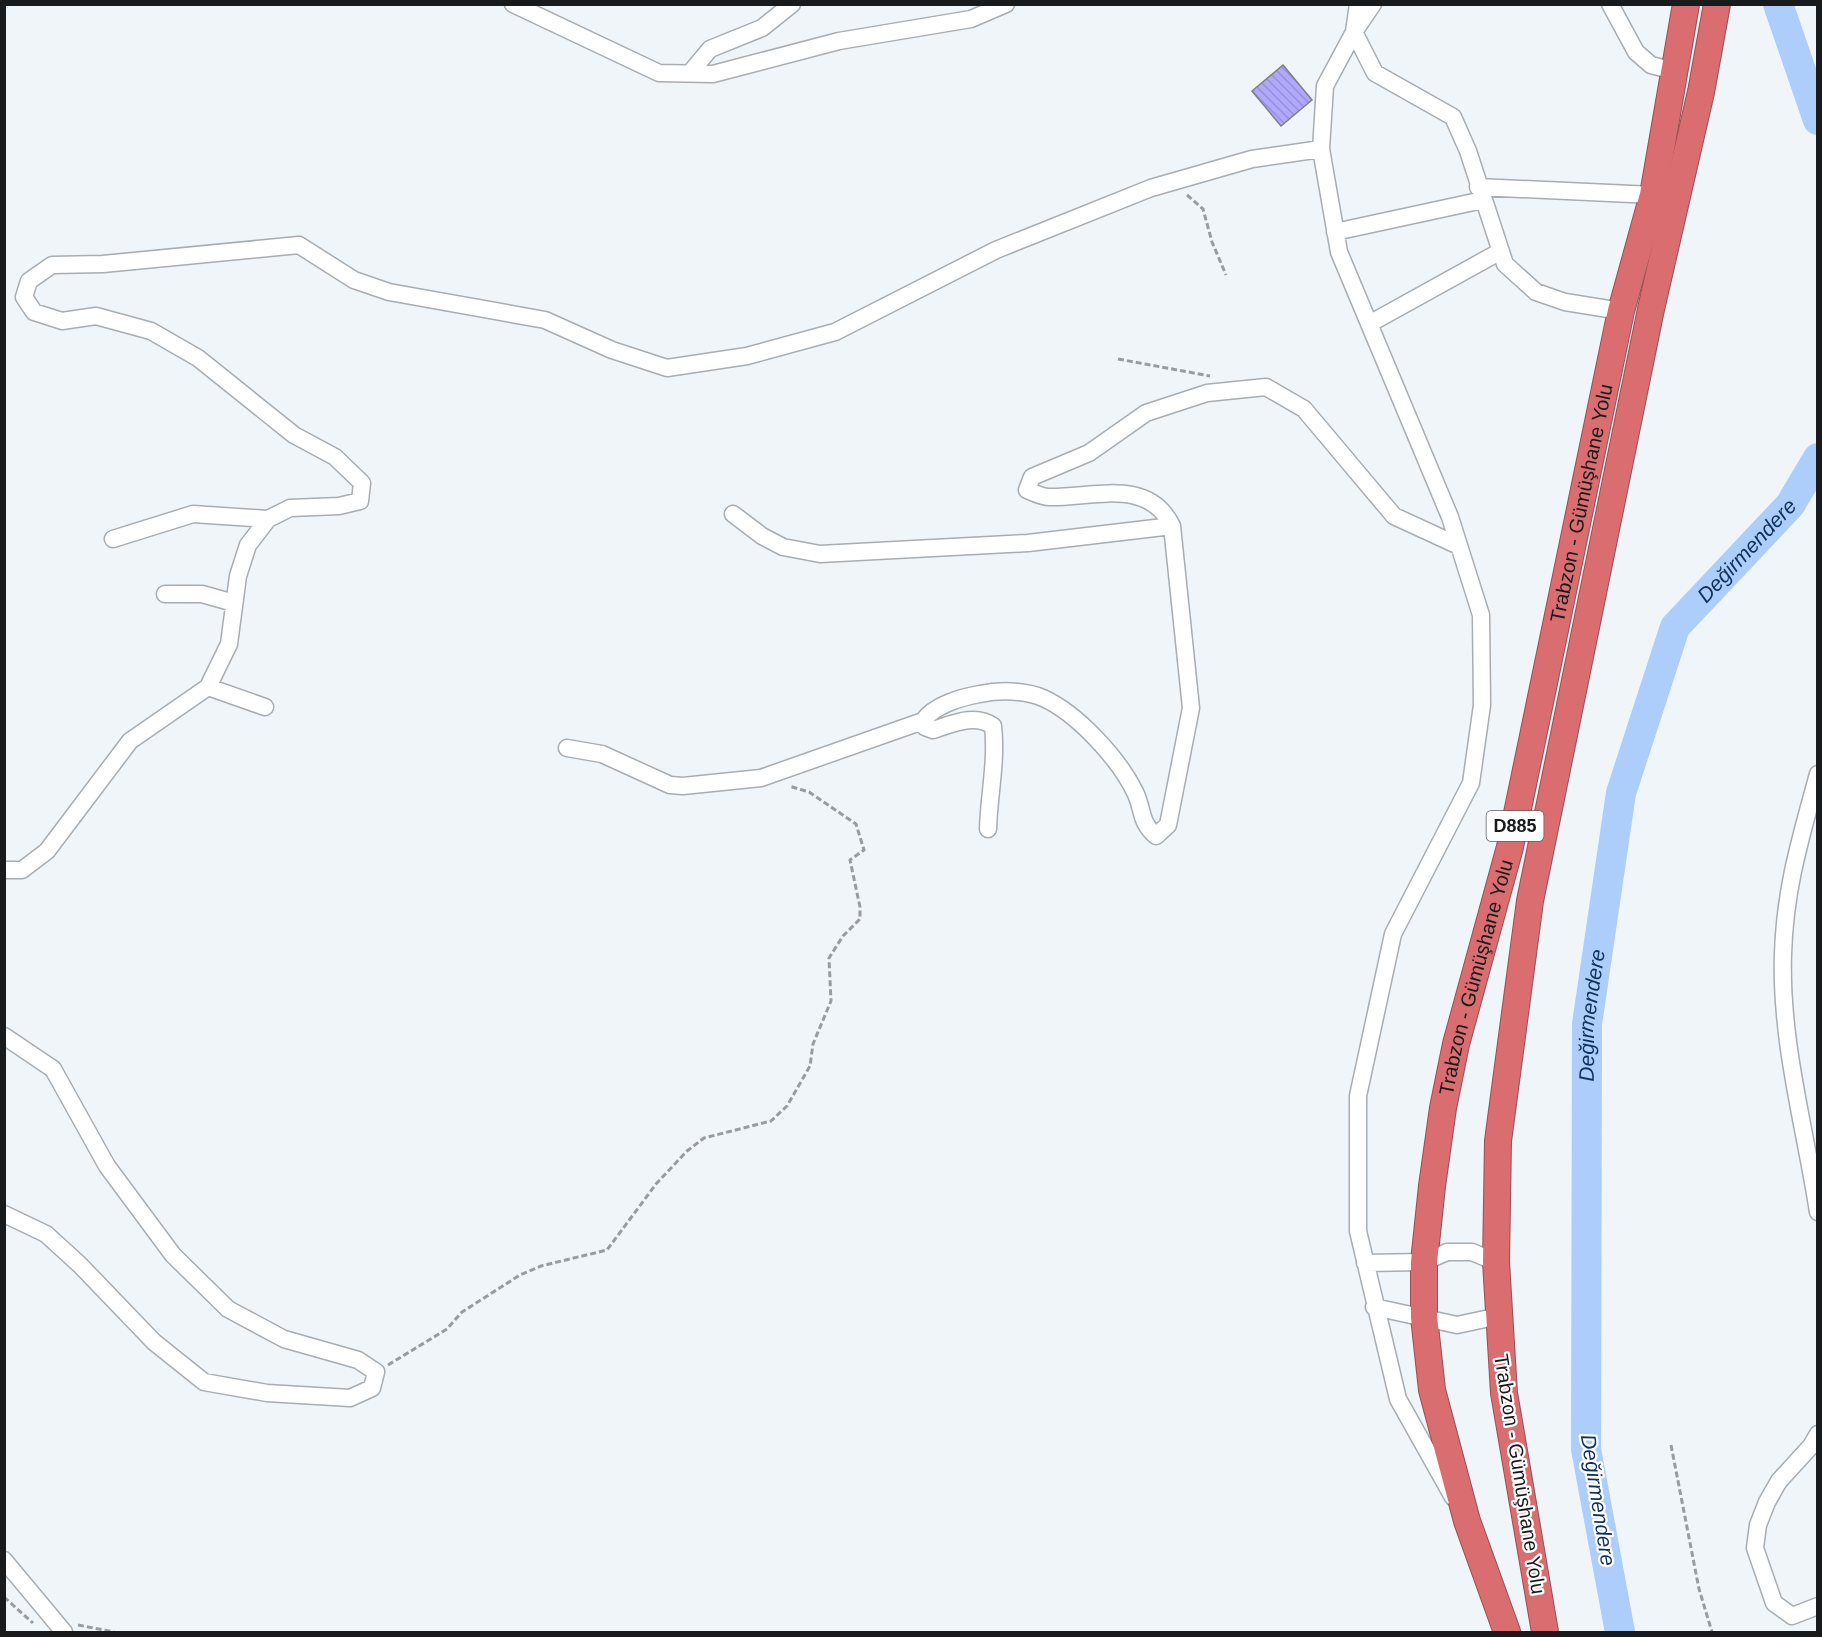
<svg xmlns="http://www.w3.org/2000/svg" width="1822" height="1637" font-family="Helvetica,sans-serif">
  <defs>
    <pattern id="building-back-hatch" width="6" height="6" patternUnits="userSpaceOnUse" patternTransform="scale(1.5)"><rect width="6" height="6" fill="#afa8fd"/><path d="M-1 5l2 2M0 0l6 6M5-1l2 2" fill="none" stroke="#9690d8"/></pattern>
  </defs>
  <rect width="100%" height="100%" fill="#f0f5fa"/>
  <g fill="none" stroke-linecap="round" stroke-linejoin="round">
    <!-- river -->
    <g stroke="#adcdfa" stroke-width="30">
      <path d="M1778 4 1818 120"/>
      <path id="s1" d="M1620 1632 1586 1449 1587 1024 1621 793 1675 627 1790 505 1818 458"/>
    </g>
  </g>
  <!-- building -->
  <path fill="url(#building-back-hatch)" stroke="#7f7f84" stroke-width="1.5" d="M1283 65 1312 100 1281 126 1252 91Z"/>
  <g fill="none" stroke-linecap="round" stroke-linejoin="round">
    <defs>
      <path id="minor" d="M513 4 659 73 713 74 839 41 971 19 1006 4
        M1358 4 1354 32 1375 73 1453 117 1468 151 1505 264 1536 292 1565 302 1621 311
        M1373 4 1354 32 1325 86 1321 149 1339 252 1450 517 1481 615 1482 705 1471 783 1393 934 1358 1096V1231L1398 1399 1453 1497
        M1610 4 1636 52 1651 65 1674 71
        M690 73 710 49 762 28 792 4
        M1478 187 1653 195
        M1335 232 1483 200
        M1369 324 1501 251
        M733 514 762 536 783 547 820 554 1028 543 1172 526
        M113 539 193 514 268 519
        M165 594H202L234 603
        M208 687 265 707
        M567 748 602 754 670 785 683 786 761 778 923 721
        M1818 774C1801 837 1785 887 1783 954 1780 1041 1805 1127 1818 1212
        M988 829C989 794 997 761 993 726 975 713 952 724 933 730L925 727 923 721C934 705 962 697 980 694 999 690 1024 690 1043 698 1077 713 1119 759 1135 792 1144 811 1139 821 1156 836L1168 825 1191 708 1172 526C1148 477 1093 498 1049 497 1042 497 1034 493 1027 490L1032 477 1089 453 1146 413 1207 393 1266 387 1304 409 1394 516 1459 546
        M4 870H22L47 851 130 741 208 687 229 644 238 576 248 545 268 519 290 508 339 506 360 501 362 483 335 457 294 435 198 358 151 331 96 316 62 321 34 312 24 297 29 281 52 265 103 264 299 245 354 280 389 292 545 320 612 350 667 368 747 356 835 332 996 250 1151 188 1252 159 1321 149
        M4 1036 53 1069 107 1166 173 1255 228 1309 284 1339 358 1360 376 1372 372 1388 350 1398 267 1393 204 1382 154 1342 80 1265 46 1234 4 1214
        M1365 1263 1424 1262 1447 1252H1472L1496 1262
        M1374 1307 1457 1325 1499 1316
        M1818 1434 1811 1446 1779 1481 1767 1502 1758 1525 1755 1548 1774 1603 1792 1616 1818 1606
        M4 1560 64 1632"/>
      <g id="highway">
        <path id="s2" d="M1507 1632 1467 1521 1432 1390 1424 1317V1262L1432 1186 1443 1108 1456 1044 1510 847 1621 311 1653 195 1686 4"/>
        <path d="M1545 1632 1504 1393 1496 1262 1498 1141 1530 901 1651 309 1701 92 1717 4"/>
      </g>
    </defs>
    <!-- minor casing -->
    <use href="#minor" stroke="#a8adb1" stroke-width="19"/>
    <!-- highway casing -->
    <use href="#highway" stroke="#965053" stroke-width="28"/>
    <!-- path -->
    <path stroke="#989ca0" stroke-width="3" stroke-dasharray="6 3" stroke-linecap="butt" d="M1187 195 1203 209 1212 242 1226 275
      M1118 359 1210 376
      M388 1365 447 1329 462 1312 520 1275 541 1266 607 1250 656 1184 687 1151 704 1138 771 1121 787 1106 810 1066 813 1044 831 1001 829 958 843 936 860 919V907L850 860 864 850 856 824 809 792 789 786
      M1671 1445 1699 1589 1712 1632
      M4 1597 33 1623
      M78 1625 114 1632"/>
    <!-- minor -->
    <use href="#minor" stroke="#fff" stroke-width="16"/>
    <!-- highway -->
    <use href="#highway" stroke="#da6d70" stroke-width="26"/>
  </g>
  <g text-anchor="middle" stroke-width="4.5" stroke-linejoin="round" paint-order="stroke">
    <!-- shield labels -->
    <rect fill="#fff" stroke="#5d5f60" stroke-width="1.5" x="1486.5" y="811" width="57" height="30" rx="4.5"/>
    <g font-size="18" font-weight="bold" fill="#181a1c">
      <text x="1515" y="832">D885</text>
    </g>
    <!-- street labels -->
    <g font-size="20" fill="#181a1c" stroke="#fff">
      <text dy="7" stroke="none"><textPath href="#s2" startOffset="1158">Trabzon - Gümüşhane Yolu</textPath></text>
      <text dy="7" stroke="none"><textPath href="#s2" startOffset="672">Trabzon - Gümüşhane Yolu</textPath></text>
      <text transform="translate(1520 1474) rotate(81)" y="7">Trabzon - Gümüşhane Yolu</text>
    </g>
    <!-- water labels -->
    <g font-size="21" font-style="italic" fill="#0e315e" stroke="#fff">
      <text dy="7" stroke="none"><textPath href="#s1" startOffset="1124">Değirmendere</textPath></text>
      <text dy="7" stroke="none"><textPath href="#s1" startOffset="620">Değirmendere</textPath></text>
      <text transform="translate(1598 1500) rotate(81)" y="7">Değirmendere</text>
    </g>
  </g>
  <!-- border -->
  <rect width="1822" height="1637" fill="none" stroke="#181a1c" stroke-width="12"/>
</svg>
